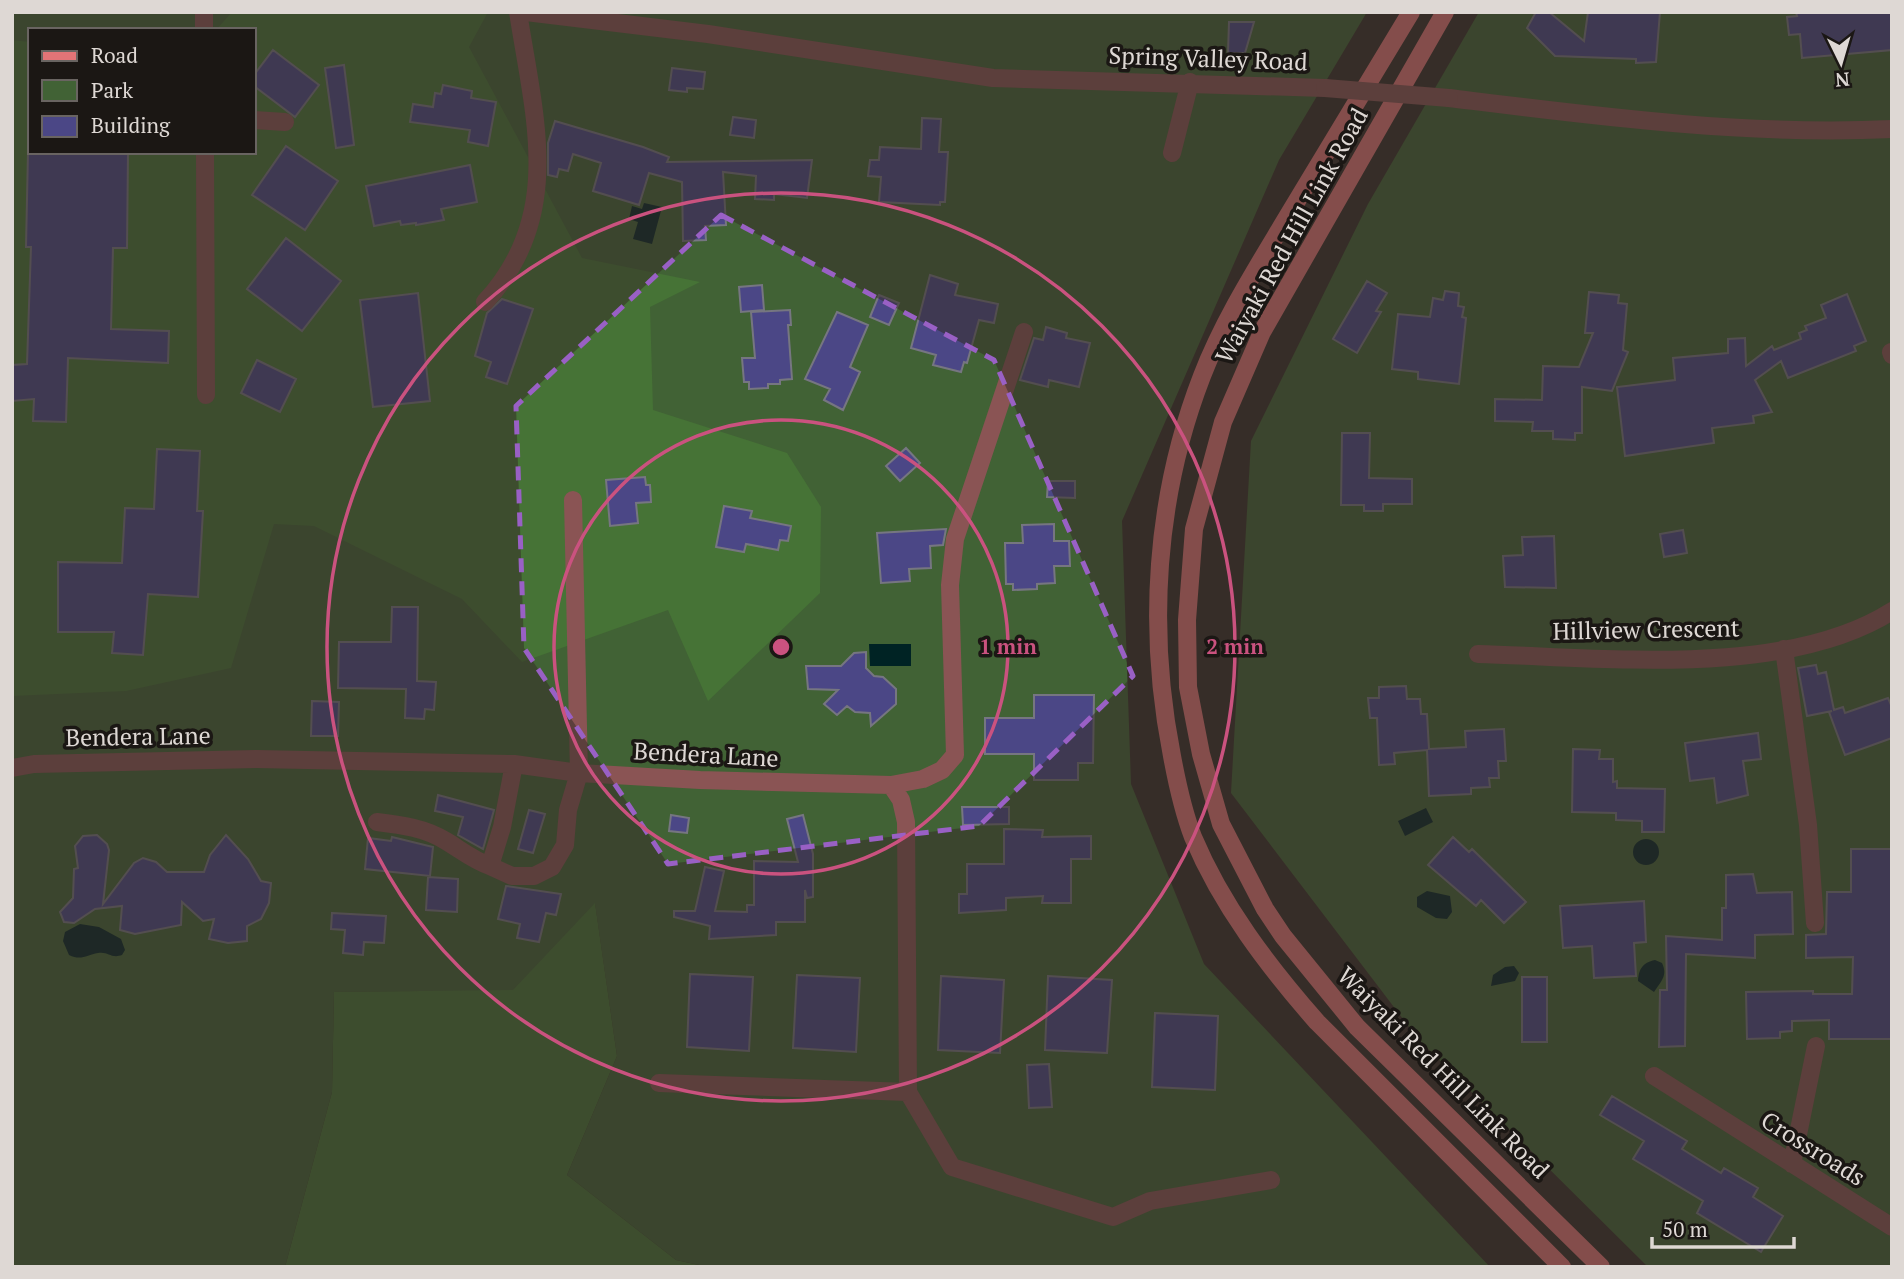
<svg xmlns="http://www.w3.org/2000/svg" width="1904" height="1279" font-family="'PT Serif',serif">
  <rect width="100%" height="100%" fill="#372e28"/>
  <!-- green -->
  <path fill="#416235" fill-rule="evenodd" d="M12 12H1367L1279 160 1122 521 1131 784 1204 964 1490 1267H708L676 1260 567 1175 617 1056 595 904 514 991 334 992 332 1092 285 1267H12ZM30 30H254V152H30Z
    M1479 12H1892V1267H1648L1419 1040 1231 793 1251 441 1368 204Z"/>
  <!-- forest -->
  <path fill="#467336" d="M232 12H488L469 47 582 258 700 282 650 307 653 410 787 453 821 507 820 593 708 701 668 610 522 662 462 599 314 526 274 524 231 668 126 691 12 696V40L30 42V152H254V30H216Z
    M595 903 617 1056 567 1175 676 1260 708 1267H285L332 1092 334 992 513 990Z"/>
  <!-- water -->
  <path fill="#002324" d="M644 203 662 207 652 244 633 239 638 222 629 219 632 206 642 209Z
    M869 644H911V666H870Z
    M1426 808 1433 822 1405 836 1398 821Z
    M1633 852a13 13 0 1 1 26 0a13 13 0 1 1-26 0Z
    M1427 891 1450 896 1452 912 1447 919 1436 918 1417 907V897Z
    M80 924 99 927 121 939 125 950 122 955C111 959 108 951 98 953 87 955 81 961 69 955L63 941 65 932Z
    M1655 960 1662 963C1668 976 1661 981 1654 992L1638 981C1639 969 1642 963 1655 960Z
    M1514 966 1519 973 1515 981 1491 986 1493 975 1505 967Z"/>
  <!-- building -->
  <path fill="#4b4786" stroke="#767681" stroke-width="2" d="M1536 12H1549L1584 41 1588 12H1660L1656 62 1636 63V59L1555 56 1527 28Z
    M1796 12H1892V50L1802 58 1800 34 1789 35 1787 17 1797 16Z
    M1229 22H1254L1245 53H1228Z
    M273 50 319 85 295 117 254 86V75Z
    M344 65 354 145 336 148 325 68Z
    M672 68 705 72 703 89 687 88V92L669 90Z
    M443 85 472 91 471 98 496 102 488 146 468 142 470 130 410 122 413 104 433 107 435 93 441 94Z
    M733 117 756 120 754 138 730 135Z
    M922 118 941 119 939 152H948L945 202H940V205L879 202 881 177 868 176 870 160H879L880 147 921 149Z
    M555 121 643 147 669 157 667 162 812 160 807 198 774 194V200L755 199 756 176 723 172 726 225 705 226 706 240 683 241 682 182 649 173 639 205 593 191 601 163 573 154 568 171 559 169 557 177 548 175V143Z
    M286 146 338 181 305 230 252 195Z
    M28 152H128L127 248H113L111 329 169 331 168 363 68 358 66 422 33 421 34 399 12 401V365L27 364 31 247H26Z
    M470 165 477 202 441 209 444 220 416 225V223L401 225 400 221 374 226 366 186Z
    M286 238 341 281 302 331 247 289Z
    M930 275 958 284 955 295 998 304 994 323 979 320 967 363 964 362 961 372 933 365 936 355 911 348Z
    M1367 281 1387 293 1376 311 1381 312 1357 353 1333 339Z
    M762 285 764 310 741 312 739 287Z
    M1445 291 1459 293 1458 306 1464 307 1462 317 1466 318 1459 384 1418 379V372L1392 369 1398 314 1430 317 1433 298 1443 300Z
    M1589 292 1619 295 1618 303 1627 304 1623 350 1628 352 1612 391 1582 387V433H1575V440L1553 439V431H1532L1533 422 1495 421V399L1542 400 1543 366 1579 367 1593 333H1585Z
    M418 293 430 401 373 407 360 300Z
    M1847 294 1866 341 1854 346 1856 351 1788 378 1781 361 1755 380 1772 412 1753 416 1754 423 1712 428 1714 443 1625 456 1617 387 1675 380 1673 358 1728 353V339L1745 338 1746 366 1772 346 1774 350 1801 339 1799 333 1807 330 1805 326 1826 318 1821 305Z
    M879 295 899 303 889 325 870 317Z
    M502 299 533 309 507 384 486 377 491 362 475 356 487 313Z
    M790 310 791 325H788L792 379 780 380V384H768V388L749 389V382H744L742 358H755L751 312Z
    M837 312 868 325 850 367 860 372 843 410 824 400 830 389 805 379Z
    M1046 327 1067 333 1066 338 1090 343 1079 387 1049 380 1048 387 1020 380 1034 338 1043 340Z
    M257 360 296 379 280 412 241 393Z
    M1342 433H1370L1369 478 1412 479V504H1383V511H1364V505H1341Z
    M906 448 920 463 900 481 886 466Z
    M157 449 200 451 197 511H203L198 597 148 594 143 655 112 653 114 632H58V562L122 563 125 508 154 509Z
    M645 477 646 485H650L651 502 636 503 638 523 610 526 606 480Z
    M1048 481H1075V498L1047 497Z
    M724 506 752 511 750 518 791 526 788 541 780 540 778 550 746 544 744 552 716 547Z
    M1054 524V541H1069L1070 566H1054L1055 583 1037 584V589L1013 590V584H1006L1005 543H1023L1022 525Z
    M946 529 943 545 930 546 931 568 909 569 910 581 881 583 877 533Z
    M1683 530 1687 553 1664 557 1660 534Z
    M1554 536 1556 588 1505 587 1503 556 1523 555 1522 537Z
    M392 607H418L417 681 436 682 434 710 425 709 424 719 405 718 406 689 338 688 339 642H391Z
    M866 652V668L874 676 883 677 896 689V704L871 726 870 713 855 712 847 706 837 715 824 704 838 690 808 689 806 666H841L854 653Z
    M1816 665 1818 674 1826 672 1834 710 1843 707 1845 713 1888 698 1892 707V738L1845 755 1829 712 1832 711 1807 716 1798 668Z
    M1406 686 1407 699H1420L1421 714H1427L1429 749 1466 747 1465 731 1504 729 1506 761H1498L1499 778H1489L1490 787 1471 788V794L1429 796 1427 750 1394 753 1395 764 1379 765 1377 718H1370L1368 698H1379V687Z
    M1034 695H1094L1093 763H1078V780H1034V754H985V718H1034Z
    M312 701 339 702 338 736H311Z
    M1758 733 1761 759 1743 761 1748 795 1717 803 1714 778 1690 781 1685 743Z
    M1573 749 1600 750 1599 759H1613V782L1617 781V788L1665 789 1664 832H1642V821L1616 820V813L1572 812Z
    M438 795 494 810 483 849 458 835 463 817 435 811Z
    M962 807H1009V824L963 825Z
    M529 810 545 814 533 853 518 849Z
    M671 815 689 818 687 833 669 831Z
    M803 815 813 854V897L807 898 805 890V922H776V935L709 939 710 926 674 917V911H695L705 867 724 871 715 911 747 912V905H754V861L798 862 787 819Z
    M1004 829 1043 830 1042 837 1091 836V859H1071V903H1042L1043 896 1006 898V910L959 913V894H967V864H1004Z
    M97 835 107 844 109 850 103 904 134 863 143 858 156 862 167 872H204L210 855 226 835 248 859 261 881 271 883 269 903 261 919 247 926V941L228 943 209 939 214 919 203 921 182 902 181 925 135 934 120 930 122 906 95 909 74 923 64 922 60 912 73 898 74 869 78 868 75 846 83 836Z
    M392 837 433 847 430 876 365 869 368 838 391 841Z
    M1453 837 1469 852 1472 849 1526 902 1504 923 1481 900 1476 906 1428 865Z
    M1851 849H1892V1039H1829V1020L1792 1021V1031L1780 1032V1038L1747 1039 1746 992 1813 991V994H1852L1853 957 1806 958V935L1826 934 1827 892H1851Z
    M1753 874 1757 893 1792 892 1793 934 1755 935V958L1686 954 1685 1046 1659 1047 1660 990H1667L1666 936 1722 940V908H1726V875Z
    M428 877 458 879 457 912 426 910Z
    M506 886 561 894 556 915 546 913 539 942 517 938 520 924 498 919Z
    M1644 901 1646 942 1634 943 1636 976 1594 978 1592 946 1563 948 1560 906Z
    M332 913 386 916 384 943 364 942 363 955 343 953 345 930 331 929Z
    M690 974 753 977 749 1051 687 1047Z
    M797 975 860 978 856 1052 793 1048Z
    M941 976 1004 980 1000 1053 938 1050Z
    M1048 976 1112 980 1107 1053 1045 1050Z
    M1522 977H1547V1042H1522Z
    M1155 1013 1218 1016 1215 1090 1152 1087Z
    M1049 1064 1052 1107 1029 1108 1027 1065Z
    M1612 1096 1687 1141 1682 1149 1721 1173 1724 1168 1758 1188 1753 1197 1783 1216 1761 1252 1697 1213 1703 1201 1633 1159 1644 1141 1600 1115Z"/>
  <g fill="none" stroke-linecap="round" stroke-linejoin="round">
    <!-- minor -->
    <path stroke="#8a5454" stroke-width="18" d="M204 12V30
      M526 12 708 34 993 78 1325 88
      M1449 98C1595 116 1745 136 1892 129
      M254 120 285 122
      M205 152 206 395
      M1172 153 1190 82
      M485 302C565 216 534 116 518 12
      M1891 352 1892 355
      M1784 649 1808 825 1815 923
      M1478 654C1601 657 1785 679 1892 611
      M12 768 34 764 256 759 514 764 579 773 700 780 891 785 923 779 942 770 955 755 950 585 955 539 1024 332
      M891 785 901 800 906 822 908 1092
      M377 822C402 825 425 828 446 841 461 850 473 860 490 866L502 827 514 764
      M490 866 512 876H534L552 867 565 845 568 810 579 773 573 500
      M1654 1076 1892 1227
      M659 1083 908 1092 952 1167 1113 1217 1150 1201 1271 1180
      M1792 1164 1816 1046"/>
    <!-- major -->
    <path stroke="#e27477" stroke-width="18" d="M1411 12C1370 79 1330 147 1289 214 1258 266 1224 319 1202 376 1155 497 1147 630 1172 756 1177 783 1183 811 1193 837 1222 906 1268 966 1317 1022L1562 1267
      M1445 12 1262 332 1223 422 1194 529 1187 620 1188 687 1201 754 1221 824 1265 909 1283 936 1357 1027 1601 1267"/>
    <!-- minor-bridge -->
    <path stroke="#8a5454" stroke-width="18" d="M1325 88 1449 98"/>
  </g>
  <!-- marked area -->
  <path d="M0 0H1904V1279H0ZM721 215 994 360 1133 676 979 826 668 864 524 648 516 406Z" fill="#372e28" fill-opacity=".55" fill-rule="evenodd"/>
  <path fill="none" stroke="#9960c5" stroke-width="5" stroke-dasharray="14 9" stroke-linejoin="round" d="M721 215 994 360 1133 676 979 826 668 864 524 648 516 406Z"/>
  <!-- distance rings -->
  <g fill="none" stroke="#ca527f" stroke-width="3.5">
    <circle cx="781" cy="647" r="227"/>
    <circle cx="781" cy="647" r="454"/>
  </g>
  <g text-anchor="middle" stroke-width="7" stroke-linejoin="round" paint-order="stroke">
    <!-- street labels -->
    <g font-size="24" fill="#ded8d4" stroke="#1b1714">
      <text transform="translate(1208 59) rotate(2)" y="8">Spring Valley Road</text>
      <text transform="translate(1292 236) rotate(-61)" y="8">Waiyaki Red Hill Link Road</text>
      <text transform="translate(1646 630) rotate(-1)" y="8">Hillview Crescent</text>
      <text transform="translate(138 737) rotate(-1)" y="8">Bendera Lane</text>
      <text transform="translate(706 755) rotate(3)" y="8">Bendera Lane</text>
      <text transform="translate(1443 1073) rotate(45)" y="8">Waiyaki Red Hill Link Road</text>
      <text transform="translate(1813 1149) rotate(32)" y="8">Crossroads</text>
    </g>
  </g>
  <circle cx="781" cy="647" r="10" fill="#ca527f" stroke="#1b1714" stroke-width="3.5"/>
  <g font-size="21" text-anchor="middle" font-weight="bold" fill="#ca527f" stroke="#1b1714" stroke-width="7" stroke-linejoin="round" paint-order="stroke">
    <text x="1008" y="654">1 min</text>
    <text x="1235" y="654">2 min</text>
  </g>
  <!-- border -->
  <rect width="1904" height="1279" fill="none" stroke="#ded8d4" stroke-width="28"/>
  <!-- legend -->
  <rect x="28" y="28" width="228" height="126" fill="#1b1714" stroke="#696461" stroke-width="2"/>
  <rect x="42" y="51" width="35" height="10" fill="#e27477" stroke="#696461" stroke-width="2"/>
  <text x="91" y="63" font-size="21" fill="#ded8d4">Road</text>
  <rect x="42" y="80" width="35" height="21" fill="#416235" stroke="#696461" stroke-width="2"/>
  <text x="91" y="98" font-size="21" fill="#ded8d4">Park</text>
  <rect x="42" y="116" width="35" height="21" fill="#4b4786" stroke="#696461" stroke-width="2"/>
  <text x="91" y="133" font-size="21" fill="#ded8d4">Building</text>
  <!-- north arrow -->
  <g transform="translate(1841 63) rotate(175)" stroke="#1b1714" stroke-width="5" paint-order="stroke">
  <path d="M0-5L12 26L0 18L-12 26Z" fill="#ded8d4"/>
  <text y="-10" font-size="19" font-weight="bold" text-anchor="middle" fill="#ded8d4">N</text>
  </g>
  <!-- scale -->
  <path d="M1652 1237v10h142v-10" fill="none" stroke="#ded8d4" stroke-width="3.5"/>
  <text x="1662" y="1237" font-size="21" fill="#ded8d4" stroke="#1b1714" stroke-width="5" paint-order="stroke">50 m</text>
</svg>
